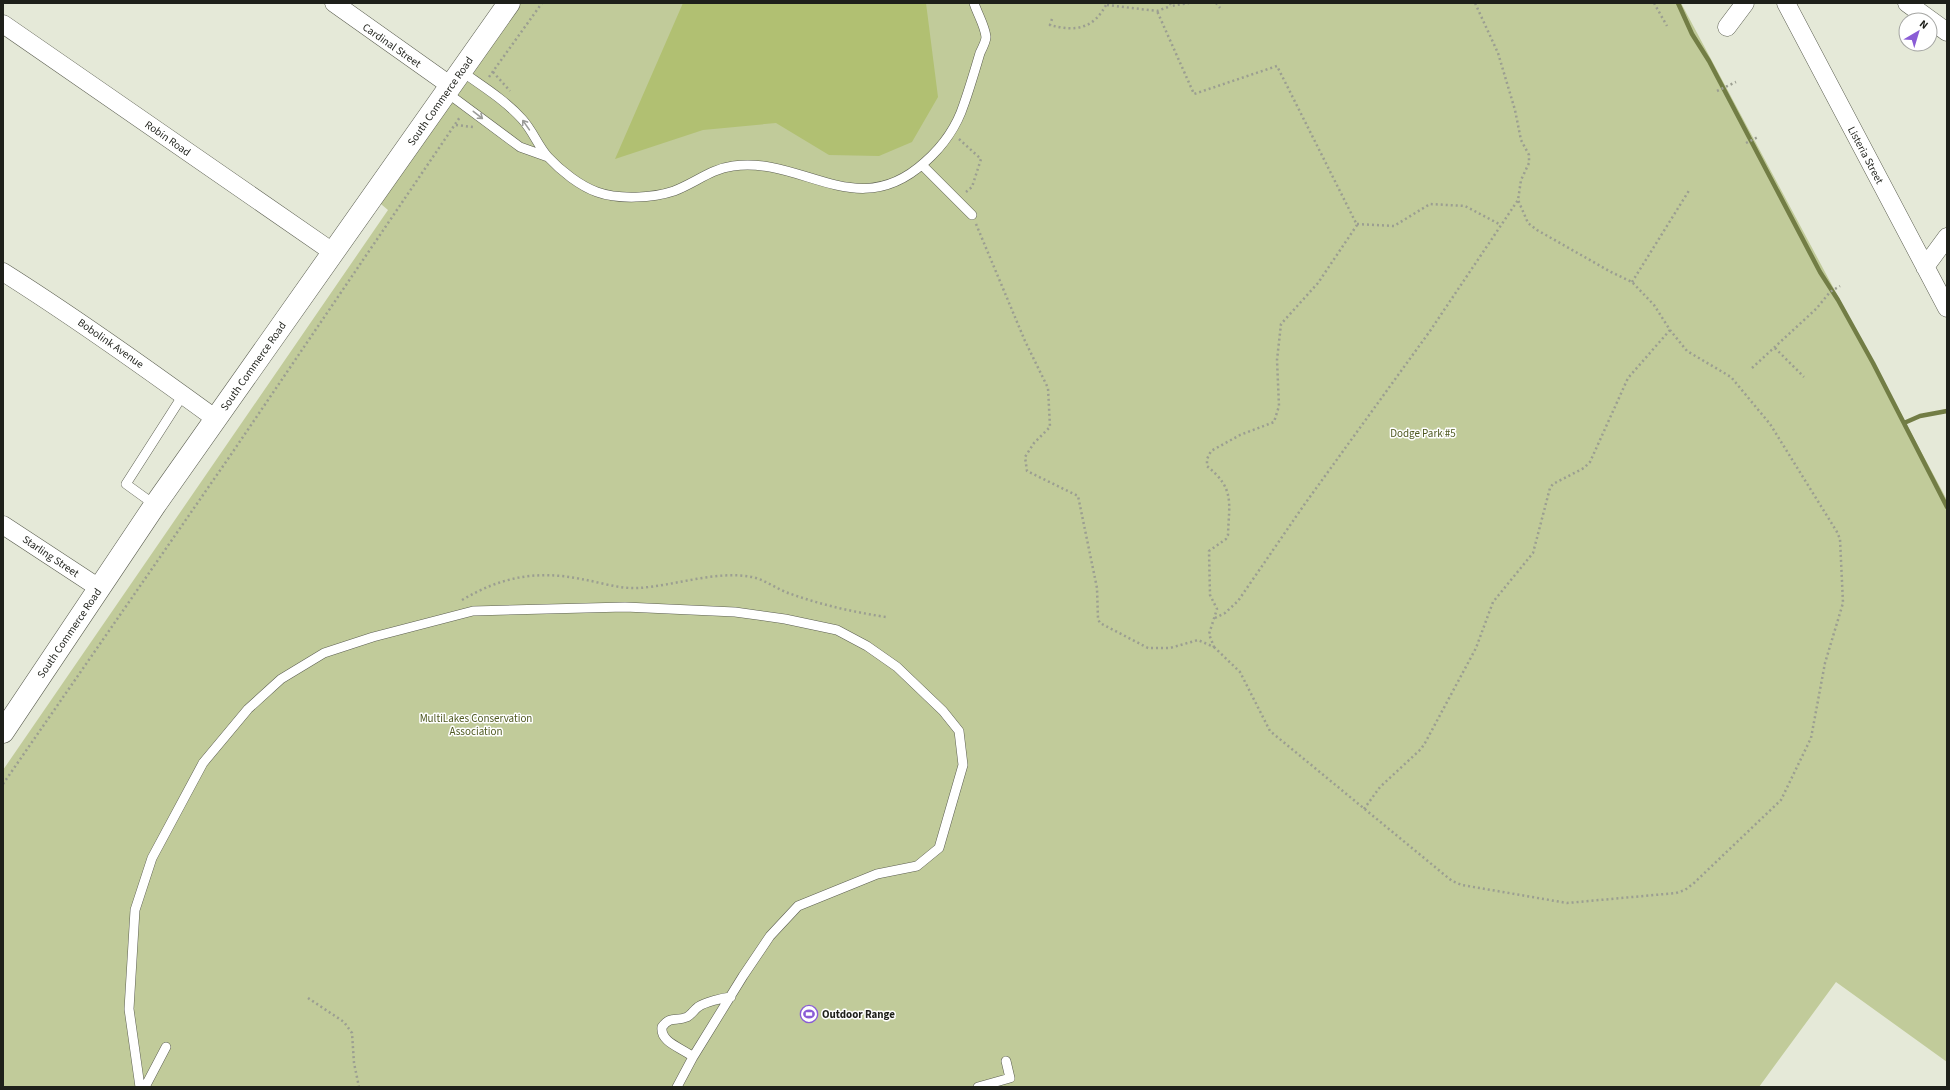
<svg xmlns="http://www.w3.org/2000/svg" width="1950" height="1090" font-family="'Source Sans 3',sans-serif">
  <rect width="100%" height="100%" fill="#e5e9d8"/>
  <!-- green -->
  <path fill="#c1cb9a" d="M514 3H1681L1947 500V1062L1836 982 1759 1087H3V770L388 210 375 199Z"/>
  <!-- forest -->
  <path fill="#b1c072" d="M683 3H926L938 97 912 142 879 156 829 155 776 123 703 130 615 159Z"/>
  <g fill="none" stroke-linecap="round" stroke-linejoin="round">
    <!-- stream -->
    <path stroke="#727d45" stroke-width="4.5" d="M1678 3 1692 34 1709 61 1820 272 1838 300 1873 363 1947 507
      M1904 423 1920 416 1947 411"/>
    <defs>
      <path id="service" d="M461 71C482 86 505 100 522 119 533 131 538 146 548 157 561 171 580 186 597 192 619 200 653 198 674 191 695 183 711 169 733 166 803 156 857 224 925 162 942 147 957 126 964 104 970 87 975 70 980 53 982 49 986 41 986 37 985 26 977 13 974 3
        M446 92 520 147 548 157
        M922 165 972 215
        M155 505 126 484 183 395
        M693 1057C683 1048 660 1043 662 1027 671 1015 676 1022 687 1017 691 1015 694 1010 698 1007 705 1002 722 998 731 997
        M140 1087 129 1009 135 910 152 858 203 763 248 709 281 679 324 653 373 637 473 611 625 607 735 612 785 619 837 630 867 646 897 667 943 711 959 731 963 765 939 848 917 866 877 874 798 906 770 936 743 976 693 1057 677 1087
        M145 1087 166 1047
        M978 1087 1010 1078 1006 1061"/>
      <path id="minor" d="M334 3 451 86
        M1786 3 1947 308
        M1907 3 1947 32
        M3 24 334 253
        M1727 27 1745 3
        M1925 267 1947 237
        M3 272C76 318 146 368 216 419
        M3 525 99 588"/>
      <path id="tertiary" d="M3 732 155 505 509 3"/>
    </defs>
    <!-- service casing -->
    <use href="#service" stroke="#5c5f51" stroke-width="10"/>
    <!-- minor casing -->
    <use href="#minor" stroke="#5c5f51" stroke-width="19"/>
    <!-- tertiary casing -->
    <use href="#tertiary" stroke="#5c5f51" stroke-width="23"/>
    <!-- path -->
    <path stroke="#9b9e91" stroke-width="2.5" stroke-dasharray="2 3" stroke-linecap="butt" d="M1170 3 1171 6 1189 3
      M1216 3 1220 8
      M1654 3 1667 26
      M1107 5 1157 11 1171 6
      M1052 19 1050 25C1076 32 1094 29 1107 3
      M493 72 510 91
      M489 77 542 3
      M1717 91 1736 82
      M456 125 473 127
      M959 139 981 159 972 187 966 192
      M1746 143 1758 137
      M976 224 1025 341 1048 388 1050 427 1034 443 1025 457 1027 471 1078 496 1097 588 1098 619 1100 623 1148 648H1170L1198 640 1214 647 1209 634 1217 609 1210 595 1209 551 1226 539 1228 535C1229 502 1235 489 1207 466V459L1211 451 1240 435 1274 422 1279 406 1277 360 1281 324 1318 283 1357 225 1277 66 1194 94 1157 11
      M1357 224 1394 226 1430 204 1465 206 1501 225
      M1632 282 1690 189
      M1775 348 1804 377
      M1752 368 1816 309 1830 292 1840 286
      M462 600C501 577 536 570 581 579 599 582 619 589 638 588 674 586 717 570 752 577 766 580 778 590 791 594 822 605 853 612 886 617
      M1215 618 1225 613 1238 601 1304 505 1430 331 1518 200
      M1214 647 1240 672 1270 731 1452 881 1462 885 1567 903 1676 893 1685 890 1694 883 1781 800 1811 738 1825 663 1843 603 1840 539 1837 532 1770 424 1731 377 1687 351 1670 330 1654 305 1632 282 1611 272 1537 230 1528 223 1518 200 1521 180 1529 163V155L1521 140 1515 110 1498 53 1475 3
      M3 784 230 456 460 117
      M1364 809 1380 787 1421 749 1425 743 1476 648 1493 602 1533 553 1550 488 1553 484 1584 468 1590 462 1628 378 1670 330
      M308 998 344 1022 352 1033 354 1063 359 1087"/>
    <!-- service -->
    <use href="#service" stroke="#fff" stroke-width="9"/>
    <!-- minor -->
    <use href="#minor" stroke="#fff" stroke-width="18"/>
    <!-- tertiary -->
    <use href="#tertiary" stroke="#fff" stroke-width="22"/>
  </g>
  <!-- one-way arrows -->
  <defs><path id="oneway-shaft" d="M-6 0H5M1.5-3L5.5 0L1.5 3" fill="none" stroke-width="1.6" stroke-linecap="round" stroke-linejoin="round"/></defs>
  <g stroke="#9a9b98">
    <use href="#oneway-shaft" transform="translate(478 115) rotate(38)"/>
    <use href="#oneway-shaft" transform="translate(526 125) rotate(-125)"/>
  </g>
  <!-- icons -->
  <defs>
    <symbol id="stadium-ring" viewBox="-11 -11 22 22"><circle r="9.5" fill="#fff" stroke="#8a5cd6" stroke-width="1.5"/><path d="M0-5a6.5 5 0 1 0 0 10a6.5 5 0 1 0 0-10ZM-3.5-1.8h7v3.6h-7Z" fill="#8a5cd6"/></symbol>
  </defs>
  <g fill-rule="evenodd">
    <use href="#stadium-ring" x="799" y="1004" width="20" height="20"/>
  </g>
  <g text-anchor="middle" stroke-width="3" stroke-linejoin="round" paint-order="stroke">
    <!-- street labels -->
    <g font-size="11" fill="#1e201a" stroke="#fff">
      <text transform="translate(392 45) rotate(35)" y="4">Cardinal Street</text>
      <text transform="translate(440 101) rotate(-55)" y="4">South Commerce Road</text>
      <text transform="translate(168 138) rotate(35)" y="4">Robin Road</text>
      <text transform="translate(1866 155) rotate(62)" y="4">Listeria Street</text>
      <text transform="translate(111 343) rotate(35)" y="4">Bobolink Avenue</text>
      <text transform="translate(253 366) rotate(-55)" y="4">South Commerce Road</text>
      <text transform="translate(51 556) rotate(34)" y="4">Starling Street</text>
      <text transform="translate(69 633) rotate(-56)" y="4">South Commerce Road</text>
    </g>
    <!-- park labels -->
    <g font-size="11" fill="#4f5921" stroke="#fff">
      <text x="1423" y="437">Dodge Park #5</text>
      <text x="476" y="722">MultiLakes Conservation<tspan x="476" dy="13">Association</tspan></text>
    </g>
    <!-- poi labels -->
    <g font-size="11" font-weight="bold" fill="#1e201a" stroke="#fff" text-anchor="start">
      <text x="822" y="1018">Outdoor Range</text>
    </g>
  </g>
  <!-- border -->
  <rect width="1950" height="1090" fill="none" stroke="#1e201a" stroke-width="8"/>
  <!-- north arrow -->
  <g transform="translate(1918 32) rotate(38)"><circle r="19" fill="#ffffff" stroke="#a5a6a3"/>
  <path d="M0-3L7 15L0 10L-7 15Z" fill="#8a5cd6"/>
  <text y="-6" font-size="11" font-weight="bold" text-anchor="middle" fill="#1e201a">N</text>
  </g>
</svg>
